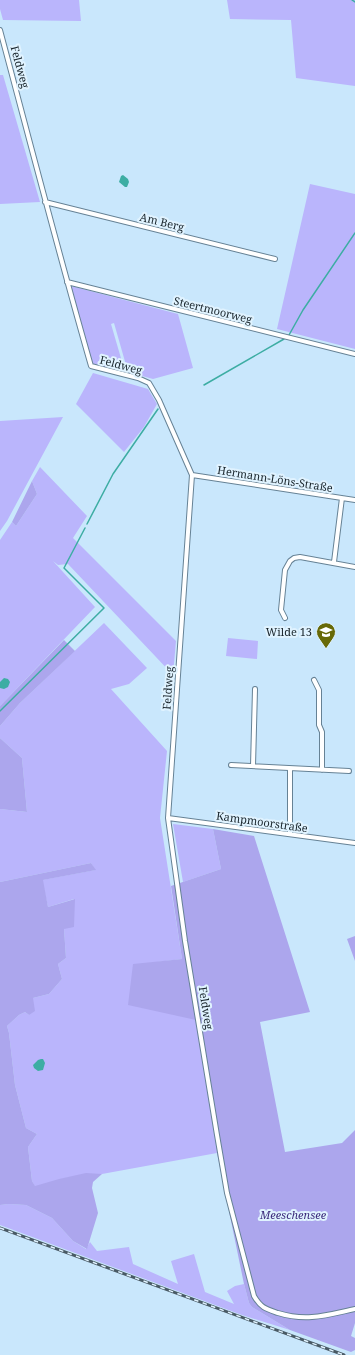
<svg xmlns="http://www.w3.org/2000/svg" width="355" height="1355" font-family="'Noto Serif',serif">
  <rect width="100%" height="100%" fill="#c9e7fc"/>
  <!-- green -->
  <path fill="#bab5fc" d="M0 0H79L81 21 3 20 0 9Z
    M227 0H355V86L296 78 291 20 230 19Z
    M0 75H3L40 202 0 204Z
    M310 184 355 194V349L277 329Z
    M71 286 178 314 193 368 153 379 128 372 114 323 111 324 125 372 93 365Z
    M93 373 148 389 157 404 144 427 124 452 76 404Z
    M63 417 7 521 0 531V421Z
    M40 467 87 516 73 538 176 641 173 675 68 564 58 565 53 561 95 607 0 706V540L12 522 16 526 37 494 32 481Z
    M104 623 147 668 129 684 111 689 167 751 160 818 182 959 133 965 196 1020 217 1153 102 1174C79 1173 57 1180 35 1187L32 1181 28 1147 37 1134 26 1128 15 1085 9 1033 7 1026 19 1015 25 1012 29 1015 33 998 49 994 62 979 58 964 66 958 64 929 74 899 48 907 42 880 95 870 91 863 0 882V809L27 812 22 758 0 738V726L20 703Z
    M228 638 258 641 257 659 226 656Z
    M173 824 213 829 221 869 183 882Z
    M9 1204 26 1205 52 1218 73 1241 86 1249 90 1242 97 1251 129 1247 133 1264 178 1284 171 1261 194 1254 205 1292 234 1304 227 1291 235 1286 244 1284 249 1303 252 1307 290 1330 242 1315 0 1225V1205Z"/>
  <!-- forest -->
  <path fill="#aca6ed" d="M32 481 37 494 16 526 12 522Z
    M64 640 75 651 20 703 0 726V706Z
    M0 738 22 758 27 812 0 809Z
    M213 829 254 836 310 1012 260 1022 285 1152 342 1143 355 1130V1323L351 1336 355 1338V1350L351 1352 290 1330 252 1307 249 1303 244 1284 217 1153 196 1020 128 1005 133 964 182 959 171 886 221 869Z
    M91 863 96 870 43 880 48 907 75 899 74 927 64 929 66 958 58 964 62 979 49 994 33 998 35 1011 29 1015 25 1012 19 1015 7 1026 9 1033 15 1085 26 1128 37 1134 28 1147 32 1181 35 1186 59 1179 86 1173 102 1174 93 1182 92 1188 98 1213 87 1249 73 1241 52 1218 26 1205 9 1204 0 1205V882Z
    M355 936V961L347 939Z"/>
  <!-- water -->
  <path fill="#3dada3" d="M123 175 128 179 129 182 127 187H125L119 182 121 176Z
    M4 678 8 679 10 682 8 687 4 689 0 688V682Z
    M41 1059H43L45 1063 43 1070 38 1071 34 1068 33 1065 38 1060Z"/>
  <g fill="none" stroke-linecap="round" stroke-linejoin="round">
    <!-- stream -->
    <path stroke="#3dada3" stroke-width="1.5" d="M352 0 355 2
      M289 335 303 310 355 233
      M204 385 284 339
      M87 524 113 474 158 409
      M0 711 104 608 64 568 85 528"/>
    <defs>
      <path id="minor" d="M0 30C30 142 59 255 91 366L138 378 149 383 159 400 192 475 168 818 185 941 217 1135 227 1193 254 1296C261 1308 266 1309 278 1313 307 1322 327 1315 355 1309
        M45 202 275 259
        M67 282 355 354
        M192 475 355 500
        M334 562 342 498
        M285 618 281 610 285 570 290 561 294 558 300 557 355 567
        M314 680 319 690V725L322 732V770
        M231 765 349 771
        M253 766 255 689
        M168 818 355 843
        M290 834V769"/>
    </defs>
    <!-- minor casing -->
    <use href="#minor" stroke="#668295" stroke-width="6"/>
    <!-- minor -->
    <use href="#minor" stroke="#fff" stroke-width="4"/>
    <defs>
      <path id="rail" d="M0 1228 344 1355"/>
    </defs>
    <!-- rail casing -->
    <use href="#rail" stroke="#495a65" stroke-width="3"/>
    <!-- rail -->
    <use href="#rail" stroke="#e0f3ff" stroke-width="1.5" stroke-dasharray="4.5" stroke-linecap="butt"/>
  </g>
  <!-- icons -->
  <defs>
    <symbol id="school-pin" viewBox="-11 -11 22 30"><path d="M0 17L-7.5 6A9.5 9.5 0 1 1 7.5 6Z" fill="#676907" stroke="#e0f3ff"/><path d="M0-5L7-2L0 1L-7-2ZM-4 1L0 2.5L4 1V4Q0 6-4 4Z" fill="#fff"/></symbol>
  </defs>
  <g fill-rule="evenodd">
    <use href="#school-pin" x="315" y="621" width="22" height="30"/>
  </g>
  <g text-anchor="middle" stroke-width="4" stroke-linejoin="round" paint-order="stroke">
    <!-- street labels -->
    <g font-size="11" fill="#19252c" stroke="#e0f3ff">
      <text transform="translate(20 67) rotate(75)" y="4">Feldweg</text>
      <text transform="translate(162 222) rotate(14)" y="4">Am Berg</text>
      <text transform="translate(213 310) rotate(14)" y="4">Steertmoorweg</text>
      <text transform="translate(121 365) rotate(15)" y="4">Feldweg</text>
      <text transform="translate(275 479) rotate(9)" y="4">Hermann-Löns-Straße</text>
      <text transform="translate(168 688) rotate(-86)" y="4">Feldweg</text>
      <text transform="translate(262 822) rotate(8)" y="4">Kampmoorstraße</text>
      <text transform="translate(206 1008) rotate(81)" y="4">Feldweg</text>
    </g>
    <!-- poi labels -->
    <g font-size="11" fill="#19252c" stroke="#e0f3ff" text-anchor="end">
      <text x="312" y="636">Wilde 13</text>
    </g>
    <!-- park labels -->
    <g font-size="11" font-style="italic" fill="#3b2a7b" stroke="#e0f3ff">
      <text x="293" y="1219">Meeschensee</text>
    </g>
  </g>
</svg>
